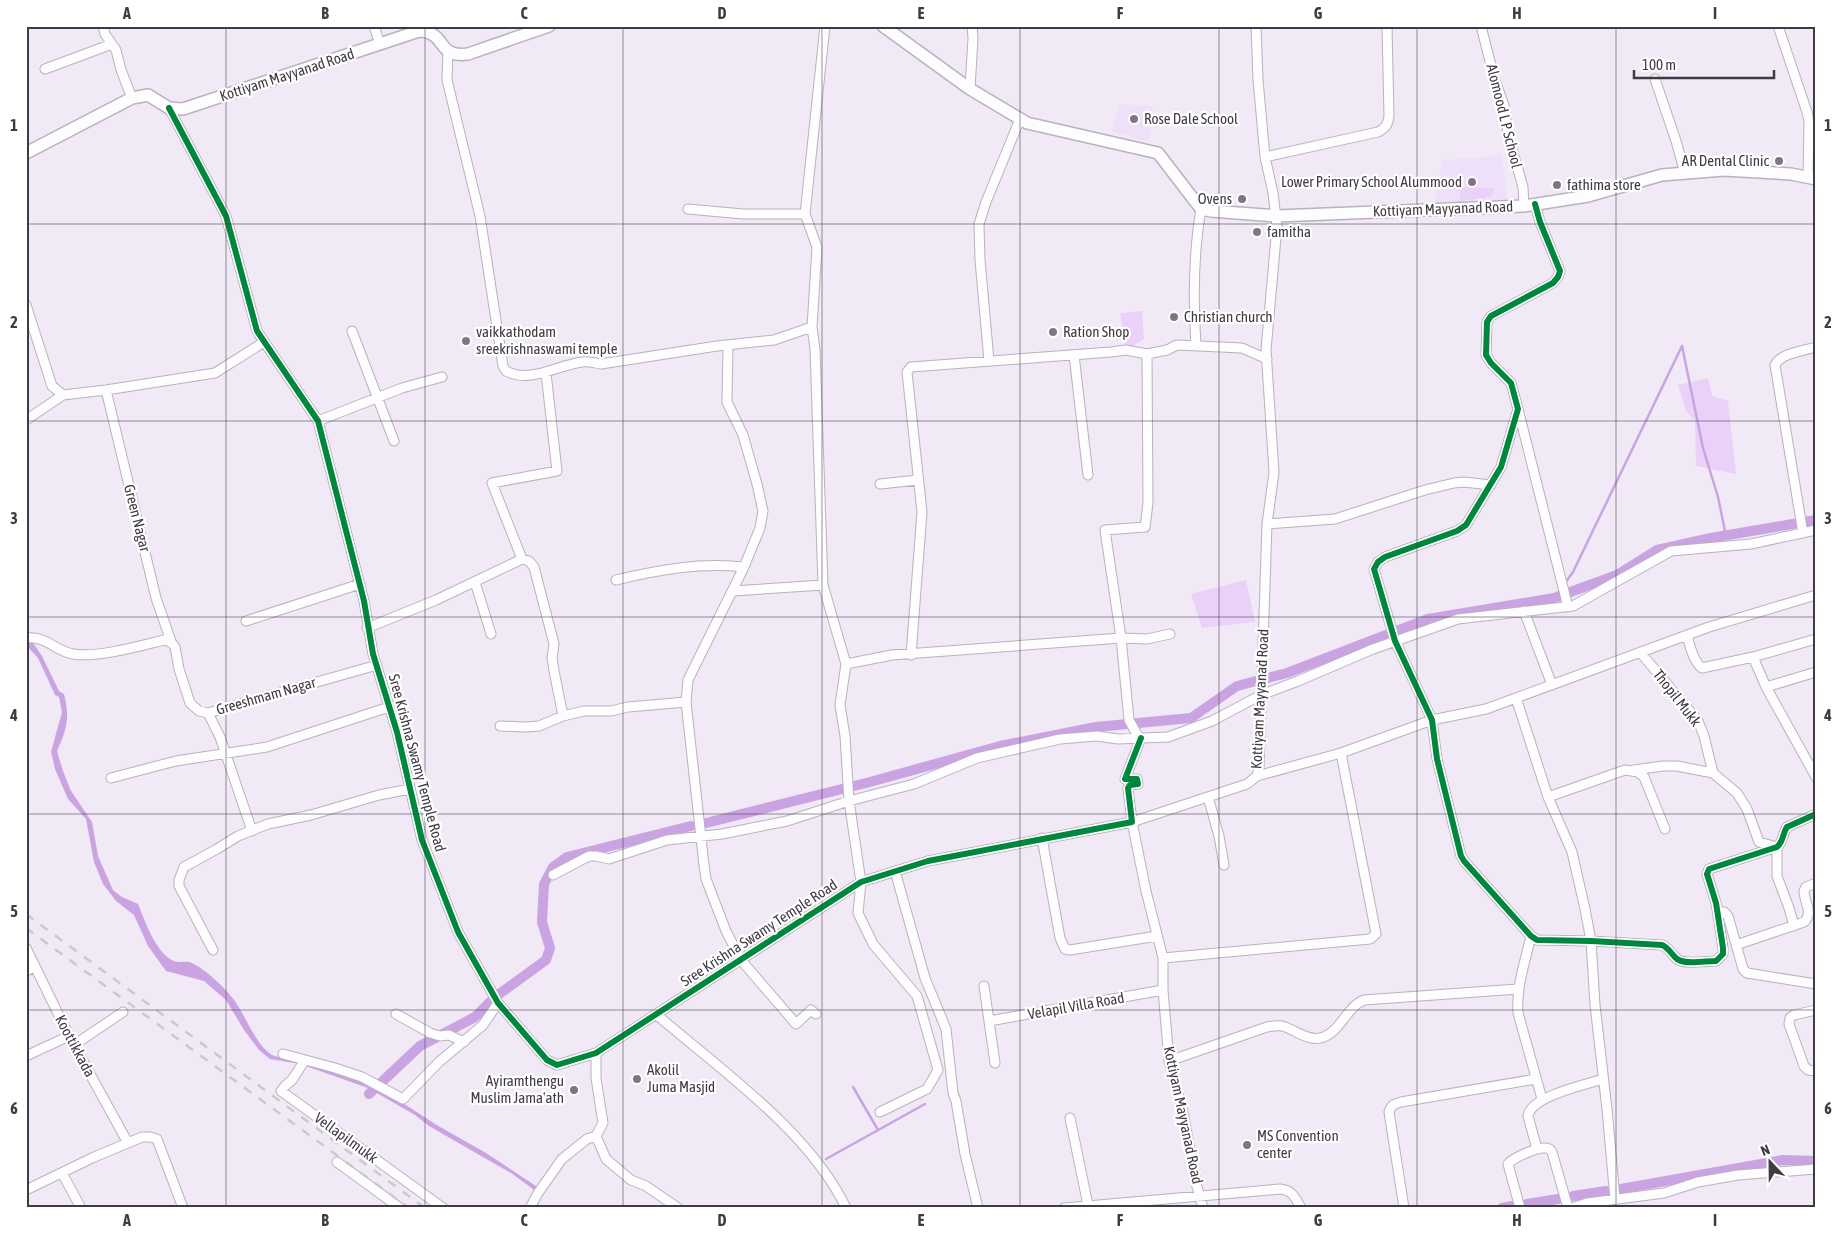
<svg xmlns="http://www.w3.org/2000/svg" width="1842" height="1234" font-family="'Asap Condensed',sans-serif">
  <rect width="100%" height="100%" fill="#f1e9f6"/>
  <!-- built -->
  <path fill="#eee0f9" d="M1120 104 1153 106 1149 142 1111 131Z
    M1502 156 1508 203 1434 204 1442 160Z"/>
  <!-- green -->
  <path fill="#e9d1f8" d="M1462 187 1495 188 1491 197 1459 201Z
    M1142 311 1144 339 1126 350 1120 313Z
    M1708 378 1712 396 1728 401 1736 474 1696 466 1695 421 1686 411 1678 385Z
    M1246 580 1255 622 1202 628 1191 594Z"/>
  <!-- water -->
  <path fill="#caa4e2" d="M31 640 42 656 59 691 64 694C70 718 67 729 57 751L63 771 71 791 92 822 98 856 113 890 122 897 138 904C145 921 156 954 174 961 179 963 185 961 189 962 201 965 223 986 231 996 244 1011 255 1045 272 1055 278 1058 295 1059 302 1060L300 1064 270 1059 259 1050 244 1030 226 1000 204 981 166 971 148 946 134 915 116 901 103 884 94 862 86 819 68 799 55 769 51 752 62 712 59 697 55 695 38 658 26 645V641Z
    M305 1061 326 1067 386 1092 435 1124 486 1153 539 1188 537 1192 511 1173 429 1126 415 1115 368 1088 303 1065Z"/>
  <g fill="none" stroke-linecap="round" stroke-linejoin="round">
    <!-- stream -->
    <path stroke="#caa4e2" stroke-width="2.5" d="M1565 583 1573 572 1682 346 1703 448 1718 497 1726 536
      M1554 598 1561 589
      M853 1087 878 1130
      M826 1159 925 1104"/>
    <!-- canal -->
    <path stroke="#caa4e2" stroke-width="10" d="M706 823 870 782 1000 746 1096 727 1191 718 1237 686 1287 673 1428 619 1554 598 1617 575 1657 550 1711 538 1816 520
      M369 1094 420 1046 475 1017 495 997 546 960 550 948 542 922 544 884 553 867 567 857 691 826
      M1621 1189 1783 1160 1816 1161
      M1573 1196 1606 1191
      M1527 1204 1558 1199
      M1502 1208 1512 1206"/>
    <defs>
      <path id="minor" d="M103 26 105 34 116 50 121 70 132 98
        M374 26 380 44
        M825 26 805 214 817 247 812 327 815 349 823 585 846 664 840 705 845 736 849 801 861 882 858 913 873 944 917 996 938 1070 927 1089 880 1112
        M1481 26 1495 81 1504 105 1508 135 1523 187 1524 206
        M1778 26 1807 112 1809 122 1808 177
        M448 52 447 80 480 216 503 366 506 371C530 384 558 365 582 362 588 361 595 363 601 364L717 346 774 340 812 327
        M45 69 112 44
        M1655 79 1676 141 1685 173
        M970 89 973 38 972 26
        M169 108 226 216 257 331 318 421 364 601 373 654 397 732 422 840 458 932 498 1003 547 1060 557 1065 596 1053 861 882 928 861 1132 822 1128 788 1130 785 1138 784 1137 779H1125L1141 738
        M1265 157 1378 132C1386 128 1388 124 1389 116L1387 26
        M1535 204 1540 222 1560 271 1558 277 1553 283 1491 316 1487 322 1486 355 1491 363 1511 383 1518 409 1501 467 1466 525 1457 531 1385 557 1378 562 1374 569 1395 641 1432 720 1437 759 1461 856 1464 861 1531 936 1537 940 1591 941 1662 945C1669 948 1671 954 1677 959 1685 965 1705 961 1716 961L1723 954V948L1716 903 1707 874 1709 869 1777 847C1784 841 1782 834 1787 827L1816 814
        M688 209 743 214H805
        M26 305 52 386 63 395
        M352 331 394 441
        M1196 346C1193 300 1193 255 1201 209
        M1074 355 1088 475
        M989 361 980 260 979 224 986 202 1020 119
        M106 390 156 598 172 644
        M1518 409 1568 607
        M26 420 63 395 106 390 215 373 264 342
        M318 421 402 388 442 377
        M880 484 918 480
        M1267 524 1335 519 1425 490 1454 483 1464 482 1491 485
        M1803 533 1775 365C1781 353 1803 351 1816 347
        M522 559 492 483 557 471 546 373
        M616 580C658 570 700 562 744 567
        M475 582 491 634
        M732 591 823 585
        M1524 611 1552 685
        M246 621 360 584
        M367 628 436 600 522 559 529 561 534 567 554 644 552 658 554 671 563 716
        M1687 635C1690 646 1693 661 1702 668L1753 657 1816 639
        M26 638C47 636 55 651 73 654 98 658 139 646 164 640L171 642 175 647 179 669 190 703 199 711 208 713 377 665
        M1640 652 1698 721 1704 736 1713 773 1737 793 1747 809 1759 842 1777 847V876L1789 908 1794 926
        M911 655 922 512 907 372 911 367 1111 352 1126 350 1147 354 1167 350 1177 345 1242 348 1267 359
        M1753 657 1766 687 1816 777
        M846 664 892 655 1121 638 1147 639 1170 634
        M1766 687 1816 672
        M1516 698 1548 797 1572 852 1585 909 1591 941 1595 1005 1607 1109 1615 1199
        M686 702 688 680 744 567 760 528 763 511 757 484 743 435 727 402 728 345
        M208 713 220 737 252 831
        M500 726 525 727 539 726 563 716 584 711H611L628 707 686 702 704 865 706 879 726 931 741 960 796 1024 811 1010 816 1014
        M1139 738 1129 720 1121 638 1105 530 1145 527 1148 503 1147 354
        M1634 770 1663 766H1677L1713 773
        M1257 776 1341 753 1432 720 1486 709 1709 627 1816 595
        M111 778 176 761 267 747 389 707
        M1208 797 1219 836 1224 865
        M1548 797 1625 770 1638 772 1644 777 1665 829
        M1042 838 1060 938 1065 949 1070 950 1157 936
        M895 871 925 978 946 1029 953 1093 956 1101 965 1154 978 1208
        M553 875 589 856H596L609 859 667 840 722 834 787 821 849 801 914 784 977 758 1060 739 1097 736 1118 739 1168 737 1212 721 1261 695 1298 681 1373 649 1458 619 1573 606 1671 551 1751 544 1816 530
        M1717 906 1718 911 1724 912 1728 916 1743 969 1747 973 1816 984
        M1531 936C1525 962 1516 987 1518 1013L1542 1099
        M1736 945 1804 922C1814 913 1804 902 1804 891L1806 887 1816 883
        M26 948 69 1036 128 1143
        M213 950 179 886V880L184 867 217 849 238 836 268 824 311 815 379 795 410 789
        M1163 958 1370 939 1376 934 1341 753
        M26 971 35 967
        M984 986 995 1063
        M1816 1010 1794 1015 1790 1018 1789 1024 1804 1066 1808 1070 1816 1071
        M396 1014 430 1033 440 1036 449 1035 464 1042
        M657 1015C720 1069 810 1132 846 1208
        M989 1021 1163 990
        M74 1045 123 1012
        M596 1053V1078L603 1123 596 1136 606 1159 631 1180 646 1186 678 1208
        M283 1054 335 1068 362 1077 403 1099 439 1062 483 1025 498 1003
        M26 1056 69 1036
        M305 1060 292 1080 285 1086 281 1091 443 1208
        M1169 1061 1267 1027C1272 1026 1277 1025 1282 1026 1294 1029 1307 1041 1320 1038 1340 1034 1346 1007 1364 1000L1518 989
        M1070 1118 1088 1205
        M1537 1149 1528 1116C1531 1096 1585 1085 1603 1079
        M337 1162 400 1208
        M62 1173 81 1208
        M26 1190 92 1158 142 1137H150L157 1139 183 1208
        M530 1208 538 1193 562 1159 587 1139 596 1136
        M1064 1208 1280 1189C1292 1190 1295 1197 1301 1208
        M1203 1208 1197 1187 1183 1112 1169 1061 1163 990V958L1146 891 1132 822 1247 784 1257 776 1259 767 1267 524 1274 472 1266 350 1277 226 1273 193 1265 157 1258 80 1256 26
        M1404 1208 1389 1112C1391 1105 1394 1104 1401 1102L1536 1079
        M1520 1208 1508 1164C1513 1158 1537 1147 1545 1148 1549 1148 1550 1149 1552 1152L1568 1208
        M1572 1208 1587 1203 1664 1193 1698 1182 1738 1175 1816 1169"/>
      <path id="major" d="M883 26 970 89 1027 123 1158 153 1201 209 1211 211 1277 216 1524 206 1588 196 1662 175 1724 170 1791 174 1816 179
        M26 153 132 98 148 95 169 108 183 109 419 31C448 32 435 58 468 54L549 26"/>
    </defs>
    <!-- minor casing -->
    <use href="#minor" stroke="#b9b2bd" stroke-width="11"/>
    <!-- major casing -->
    <use href="#major" stroke="#b9b2bd" stroke-width="14"/>
    <!-- minor -->
    <use href="#minor" stroke="#fdfcfe" stroke-width="9"/>
    <!-- major -->
    <use href="#major" stroke="#fdfcfe" stroke-width="11"/>
    <!-- rail -->
    <path stroke="#cbc9cc" stroke-width="2.5" stroke-dasharray="9 9" stroke-linecap="butt" d="M26 914 425 1208
      M26 928 409 1208"/>
    <defs>
      <path id="cycleway" d="M169 108 226 216 257 331 318 421 364 601 373 654 397 732 422 840 458 932 498 1003 547 1060 557 1065 596 1053 861 882 928 861 1132 822 1128 788 1130 785 1138 784 1137 779H1125L1141 738
        M1535 204 1540 222 1560 271 1558 277 1553 283 1491 316 1487 322 1486 355 1491 363 1511 383 1518 409 1501 467 1466 525 1457 531 1385 557 1378 562 1374 569 1395 641 1432 720 1437 759 1461 856 1464 861 1531 936 1537 940 1591 941 1662 945C1669 948 1671 954 1677 959 1685 965 1705 961 1716 961L1723 954V948L1716 903 1707 874 1709 869 1777 847C1784 841 1782 834 1787 827L1816 814"/>
    </defs>
    <!-- cycleway casing -->
    <use href="#cycleway" stroke="#fff" stroke-width="9"/>
    <!-- cycleway -->
    <use href="#cycleway" stroke="#00873e" stroke-width="6"/>
  </g>
  <!-- grid -->
  <path fill="none" stroke="#403a45" stroke-width="1" stroke-opacity="0.55" d="M226 26V1208M425 26V1208M623 26V1208M822 26V1208M1020 26V1208M1219 26V1208M1417 26V1208M1616 26V1208M26 224H1816M26 421H1816M26 617H1816M26 814H1816M26 1010H1816"/>
  <!-- markers -->
  <g fill="#7e7783" stroke="#fff" stroke-width="2">
    <circle cx="1134" cy="119" r="5"/>
    <circle cx="1779" cy="161" r="5"/>
    <circle cx="1472" cy="182" r="5"/>
    <circle cx="1557" cy="185" r="5"/>
    <circle cx="1242" cy="199" r="5"/>
    <circle cx="1257" cy="232" r="5"/>
    <circle cx="1174" cy="317" r="5"/>
    <circle cx="1053" cy="332" r="5"/>
    <circle cx="466" cy="341" r="5"/>
    <circle cx="637" cy="1079" r="5"/>
    <circle cx="574" cy="1090" r="5"/>
    <circle cx="1247" cy="1145" r="5"/>
  </g>
  <g text-anchor="middle" stroke-width="4.5" stroke-linejoin="round" paint-order="stroke">
    <!-- street labels -->
    <g font-size="15" fill="#403a45" stroke="#fff">
      <text transform="translate(287 75) rotate(-18)" y="5">Kottiyam Mayyanad Road</text>
      <text transform="translate(1504 116) rotate(76)" y="5">Alomood L P School</text>
      <text transform="translate(1443 209) rotate(-2)" y="5">Kottiyam Mayyanad Road</text>
      <text transform="translate(137 518) rotate(76)" y="5">Green Nagar</text>
      <text transform="translate(266 696) rotate(-16)" y="5">Greeshmam Nagar</text>
      <text transform="translate(1677 698) rotate(52)" y="5">Thopil Mukk</text>
      <text transform="translate(1260 699) rotate(-87)" y="5">Kottiyam Mayyanad Road</text>
      <text transform="translate(417 763) rotate(75)" y="5">Sree Krishna Swamy Temple Road</text>
      <text transform="translate(759 933) rotate(-33)" y="5">Sree Krishna Swamy Temple Road</text>
      <text transform="translate(1076 1006) rotate(-10)" y="5">Velapil Villa Road</text>
      <text transform="translate(75 1046) rotate(62)" y="5">Koottikkada</text>
      <text transform="translate(1183 1115) rotate(78)" y="5">Kottiyam Mayyanad Road</text>
      <text transform="translate(346 1138) rotate(36)" y="5">Vellapilmukk</text>
    </g>
    <!-- poi labels -->
    <g font-size="15" fill="#403a45" stroke="#fff" text-anchor="start">
      <text x="1144" y="124">Rose Dale School</text>
      <text x="1769" y="166" text-anchor="end">AR Dental Clinic</text>
      <text x="1462" y="187" text-anchor="end">Lower Primary School Alummood</text>
      <text x="1567" y="190">fathima store</text>
      <text x="1232" y="204" text-anchor="end">Ovens</text>
      <text x="1267" y="237">famitha</text>
      <text x="1184" y="322">Christian church</text>
      <text x="476" y="337">vaikkathodam<tspan x="476" dy="17">sreekrishnaswami temple</tspan></text>
      <text x="1063" y="337">Ration Shop</text>
      <text x="647" y="1075">Akolil<tspan x="647" dy="17">Juma Masjid</tspan></text>
      <text x="564" y="1086" text-anchor="end">Ayiramthengu<tspan x="564" dy="17">Muslim Jama'ath</tspan></text>
      <text x="1257" y="1141">MS Convention<tspan x="1257" dy="17">center</tspan></text>
    </g>
  </g>
  <!-- border -->
  <rect width="1842" height="1234" fill="none" stroke="#ffffff" stroke-width="55"/>
  <!-- north arrow -->
  <g transform="translate(1770 1162) rotate(338)" stroke="#ffffff" stroke-width="4" paint-order="stroke">
  <path d="M0-4L9 19L0 12L-9 19Z" fill="#403a45"/>
  <text y="-8" font-size="14" font-weight="bold" text-anchor="middle" fill="#403a45">N</text>
  </g>
  <!-- scale -->
  <path d="M1634 70v8h140v-8" fill="none" stroke="#403a45" stroke-width="2.5"/>
  <text x="1642" y="70" font-size="15" fill="#403a45" stroke="#ffffff" stroke-width="4" paint-order="stroke">100 m</text>
  <rect x="28" y="28" width="1786" height="1178" fill="none" stroke="#403a45" stroke-width="2"/>
  <g font-size="16" text-anchor="middle" font-weight="bold" fill="#403a45">
    <text x="127" y="19">A</text>
    <text x="325" y="19">B</text>
    <text x="524" y="19">C</text>
    <text x="722" y="19">D</text>
    <text x="921" y="19">E</text>
    <text x="1120" y="19">F</text>
    <text x="1318" y="19">G</text>
    <text x="1517" y="19">H</text>
    <text x="1715" y="19">I</text>
    <text x="14" y="131">1</text>
    <text x="1828" y="131">1</text>
    <text x="14" y="328">2</text>
    <text x="1828" y="328">2</text>
    <text x="14" y="524">3</text>
    <text x="1828" y="524">3</text>
    <text x="14" y="721">4</text>
    <text x="1828" y="721">4</text>
    <text x="14" y="917">5</text>
    <text x="1828" y="917">5</text>
    <text x="14" y="1114">6</text>
    <text x="1828" y="1114">6</text>
    <text x="127" y="1226">A</text>
    <text x="325" y="1226">B</text>
    <text x="524" y="1226">C</text>
    <text x="722" y="1226">D</text>
    <text x="921" y="1226">E</text>
    <text x="1120" y="1226">F</text>
    <text x="1318" y="1226">G</text>
    <text x="1517" y="1226">H</text>
    <text x="1715" y="1226">I</text>
  </g>
</svg>
